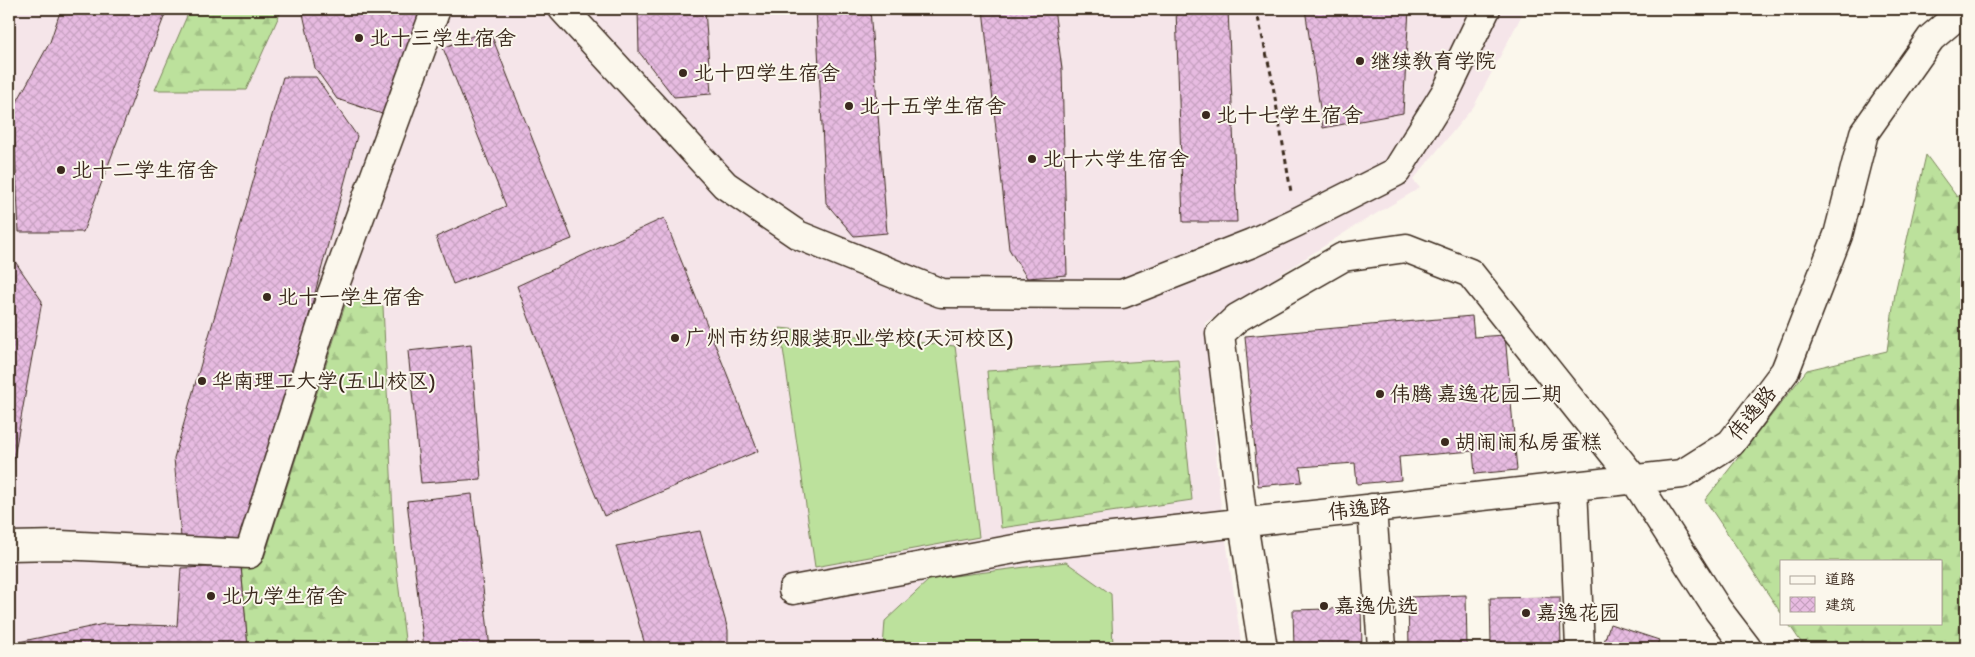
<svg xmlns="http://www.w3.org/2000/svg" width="1975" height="657" font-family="Itim,'LXGW WenKai TC',sans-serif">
  <defs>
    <pattern id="forest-firs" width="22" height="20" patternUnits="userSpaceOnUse" patternTransform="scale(1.25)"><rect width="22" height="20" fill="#bce19c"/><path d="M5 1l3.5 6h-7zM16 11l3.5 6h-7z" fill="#a2c186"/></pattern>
    <pattern id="building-cross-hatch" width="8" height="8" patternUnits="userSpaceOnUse" patternTransform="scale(1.25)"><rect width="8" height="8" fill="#e7bbe1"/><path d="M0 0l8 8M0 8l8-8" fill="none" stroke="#c7a1c1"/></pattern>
  </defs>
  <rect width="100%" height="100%" fill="#fbf7ec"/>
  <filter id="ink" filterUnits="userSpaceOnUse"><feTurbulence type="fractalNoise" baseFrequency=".02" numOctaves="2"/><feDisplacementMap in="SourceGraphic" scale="10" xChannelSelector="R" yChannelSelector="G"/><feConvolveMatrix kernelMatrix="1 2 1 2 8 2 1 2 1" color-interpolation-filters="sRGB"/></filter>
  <g filter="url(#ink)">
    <!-- built -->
    <path fill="#f5e5e9" d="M9 9H1525L1474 106 1413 180 1420 188 1355 226 1205 323 1220 499 1242 648H9Z"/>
    <!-- grass -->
    <path fill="#bce19c" stroke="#7c865d" d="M780 328 955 346 979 537 815 567Z
      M1066 562 1111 594 1113 648H883L885 621 930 579Z"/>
    <!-- forest -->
    <path fill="url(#forest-firs)" stroke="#7c865d" d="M190 9H282L246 90H155Z
      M1926 155 1957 197 1966 190V648H1805L1788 623H1941V561H1781V613L1705 500 1807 370 1887 351 1895 293Z
      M348 296 383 306 395 556 406 648H248L241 566 264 558Z
      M1178 359 1192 500 1001 528 987 371Z"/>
    <!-- building -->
    <path fill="url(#building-cross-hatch)" stroke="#3b2a1e" d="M61 9H167L83 232H19L13 109 50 42Z
      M302 9H421L382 114 337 99 315 68Z
      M638 9H705L711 94 674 97 639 52Z
      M816 9H870L887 233 854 236 826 203Z
      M983 9H1054L1062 69 1067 275 1027 278 1009 249Z
      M1176 9H1228L1237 222H1183Z
      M1305 9H1409L1403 113 1323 128Z
      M489 29 572 239 453 284 436 237 506 206 443 48Z
      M283 77H316L357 136 249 539 181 537 174 458Z
      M664 218 758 451 604 516 585 470 517 286Z
      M9 257H12L42 301 9 485Z
      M1472 316 1474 337 1505 335 1517 470 1475 474 1473 451 1399 457 1401 480 1357 484 1355 463 1300 467 1302 482 1258 486 1245 336Z
      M471 344 481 479 421 483 408 351Z
      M472 494 490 648H424L407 501Z
      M700 531 728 630V648H646L616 546Z
      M241 566 248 648H9V644L104 624 177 626 181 568Z
      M1466 595 1467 648H1409L1408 597Z
      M1560 597 1561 648H1502V645H1491L1490 598Z
      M1361 608 1362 648H1294L1293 610Z
      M1610 624 1659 640 1656 648H1602Z"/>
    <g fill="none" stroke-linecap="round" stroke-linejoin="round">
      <defs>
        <path id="minor" d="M563 9 725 185 798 235 941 293 1122 294 1252 243 1297 222 1396 172 1447 90 1486 9
          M1573 486 1580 648
          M1372 508 1382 648
          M9 546 60 545 249 554 332 293 436 9
          M793 590 1031 546 1682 474 1731 443 1785 371 1838 235 1864 133 1931 38 1965 9
          M1263 648 1243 523 1220 334 1237 318 1343 257 1406 248 1470 273 1634 479 1718 610 1747 648"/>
      </defs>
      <!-- minor casing -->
      <use href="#minor" stroke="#3b2a1e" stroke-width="31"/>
      <!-- path -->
      <path stroke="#3b2a1e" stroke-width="3" stroke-dasharray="5 4" stroke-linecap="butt" d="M1256 9 1271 74 1291 192"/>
      <!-- minor -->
      <use href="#minor" stroke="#fbf7ec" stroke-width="28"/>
    </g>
  </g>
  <!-- markers -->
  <g fill="#3b2a1e" stroke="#fbf7ec" stroke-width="2">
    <circle cx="359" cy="38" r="5"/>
    <circle cx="1360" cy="61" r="5"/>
    <circle cx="683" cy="73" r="5"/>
    <circle cx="849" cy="106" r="5"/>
    <circle cx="1206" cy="115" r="5"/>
    <circle cx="1032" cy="159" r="5"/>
    <circle cx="61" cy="170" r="5"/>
    <circle cx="267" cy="297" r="5"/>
    <circle cx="675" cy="338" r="5"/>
    <circle cx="202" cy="381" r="5"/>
    <circle cx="1380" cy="394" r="5"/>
    <circle cx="1445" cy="442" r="5"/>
    <circle cx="211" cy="596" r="5"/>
    <circle cx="1324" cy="606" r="5"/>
    <circle cx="1526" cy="613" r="5"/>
  </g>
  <g text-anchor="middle" stroke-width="4" stroke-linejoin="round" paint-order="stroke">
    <!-- poi labels -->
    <g font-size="21" fill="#3b2a1e" stroke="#fbf7ec" text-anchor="start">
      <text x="369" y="45">北十三学生宿舍</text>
      <text x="1370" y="68">继续教育学院</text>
      <text x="693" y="80">北十四学生宿舍</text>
      <text x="859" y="113">北十五学生宿舍</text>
      <text x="1216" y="122">北十七学生宿舍</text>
      <text x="1042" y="166">北十六学生宿舍</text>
      <text x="71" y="177">北十二学生宿舍</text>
      <text x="277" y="304">北十一学生宿舍</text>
      <text x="685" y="345">广州市纺织服装职业学校(天河校区)</text>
      <text x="212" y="388">华南理工大学(五山校区)</text>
      <text x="1390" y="401">伟腾 嘉逸花园二期</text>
      <text x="1455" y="449">胡闹闹私房蛋糕</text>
      <text x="221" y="603">北九学生宿舍</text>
      <text x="1334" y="613">嘉逸优选</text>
      <text x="1536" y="620">嘉逸花园</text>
    </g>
    <!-- street labels -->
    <g font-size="21" fill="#3b2a1e" stroke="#fbf7ec">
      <text transform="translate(1752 413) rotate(-51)" y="7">伟逸路</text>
      <text transform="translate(1359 509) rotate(-6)" y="7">伟逸路</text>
    </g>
  </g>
  <!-- margin -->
  <rect width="1975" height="657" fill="none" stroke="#fbf7ec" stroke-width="30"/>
  <rect x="15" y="15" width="1945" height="627" fill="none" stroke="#3b2a1e" stroke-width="2" filter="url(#ink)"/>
  <!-- legend -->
  <rect x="1780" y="560" width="162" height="65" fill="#fbf7ec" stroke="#aea59a"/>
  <rect x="1790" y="576" width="25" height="8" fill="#fbf7ec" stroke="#aea59a"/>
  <text x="1825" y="584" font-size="15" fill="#3b2a1e">道路</text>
  <rect x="1790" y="597" width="25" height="15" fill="url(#building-cross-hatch)" stroke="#aea59a"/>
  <text x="1825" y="610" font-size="15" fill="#3b2a1e">建筑</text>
</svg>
